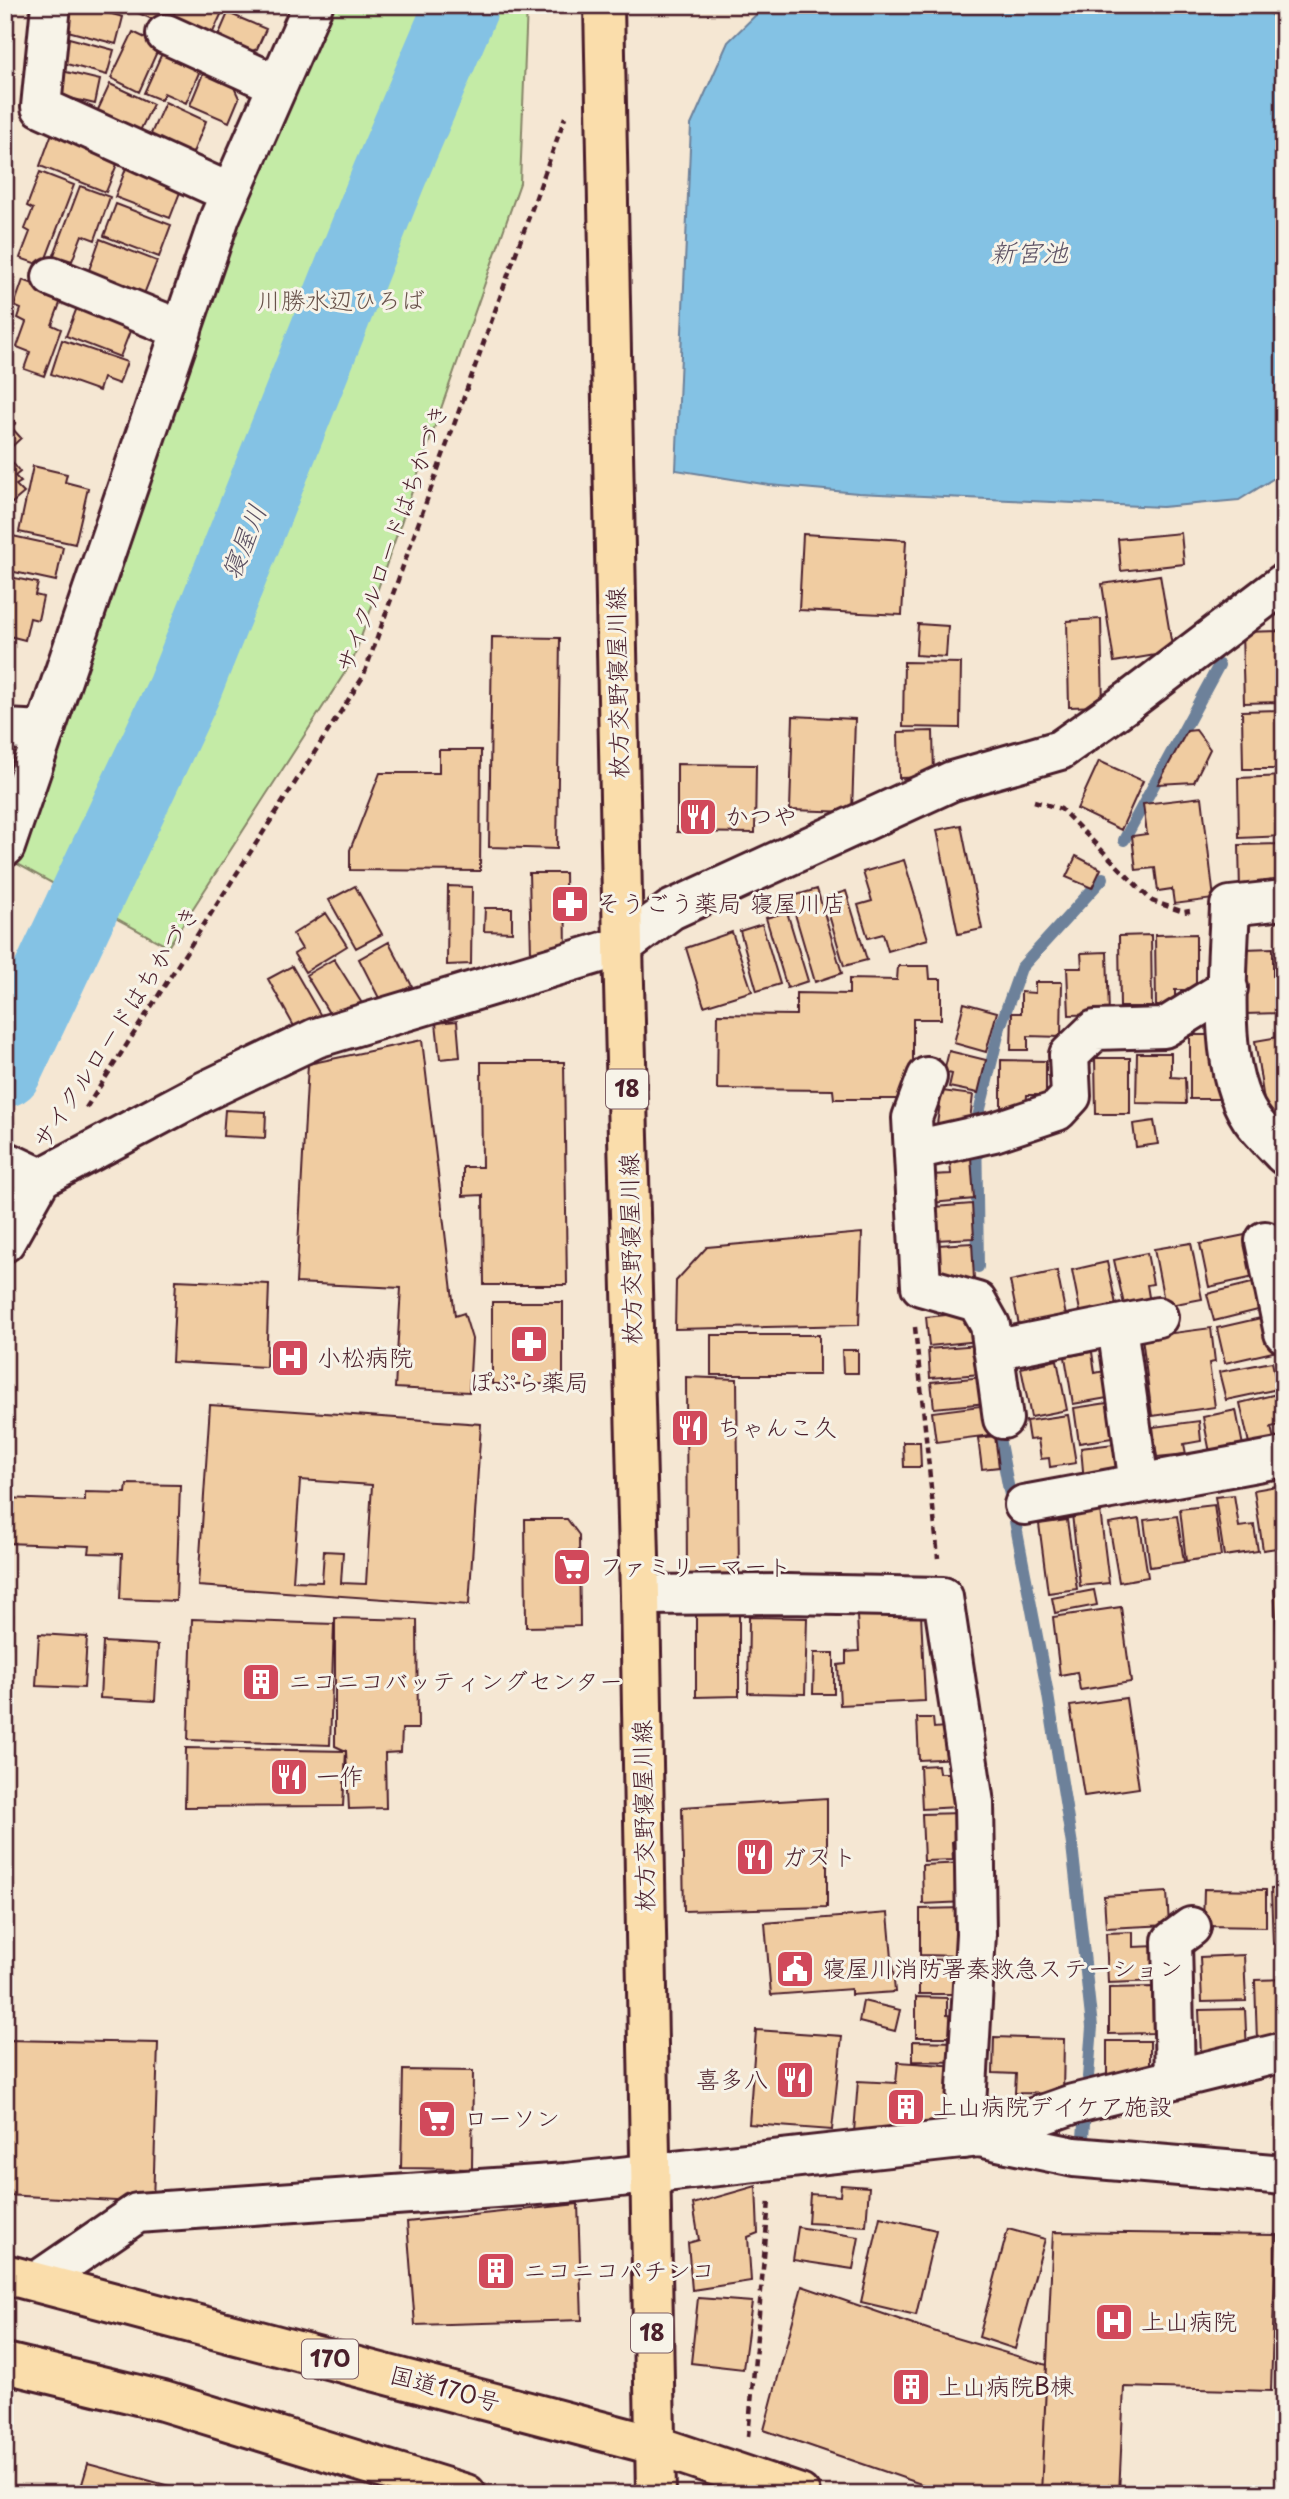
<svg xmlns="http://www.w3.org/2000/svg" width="1289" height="2499" font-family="'Playpen Sans','Klee One',sans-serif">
  <rect width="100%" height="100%" fill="#f5e7d3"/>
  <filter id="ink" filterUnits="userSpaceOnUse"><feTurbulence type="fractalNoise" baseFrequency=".0143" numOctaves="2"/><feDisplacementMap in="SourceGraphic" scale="14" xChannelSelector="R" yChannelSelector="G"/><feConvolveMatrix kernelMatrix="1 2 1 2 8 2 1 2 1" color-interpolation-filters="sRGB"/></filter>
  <g filter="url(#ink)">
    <!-- green -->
    <path fill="#c4eba6" stroke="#878568" stroke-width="2" d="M325 5H527L520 183 353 660 168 947 12 861 232 220Z"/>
    <!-- water -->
    <path fill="#84c2e4" stroke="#6d819a" stroke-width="2" d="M766 5H1263L1281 27 1284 63V472L1239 500 1162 507 858 493 769 485 676 470 691 125 728 42Z"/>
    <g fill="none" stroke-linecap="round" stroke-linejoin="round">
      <!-- stream -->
      <path stroke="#6d819a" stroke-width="12" d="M1282 550 1284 546
        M1124 840 1219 665
        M978 1267 976 1125 1000 1027 1021 968 1103 878
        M996 1422 1047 1689 1072 1845 1092 2027 1088 2077
        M1084 2124 1082 2151H1086"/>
      <!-- river -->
      <path stroke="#84c2e4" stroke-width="74" d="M5 1070 183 692 389 176 462 5"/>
    </g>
    <!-- building -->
    <path fill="#f0cca1" stroke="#4a1f2b" stroke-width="2" fill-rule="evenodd" d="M5 5H9L5 61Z
      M70 5H79L123 17 116 44 64 30Z
      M96 5H123L122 11Z
      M130 5H171L163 24 129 9Z
      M178 5H217L224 8 209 41 172 18Z
      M228 13 266 29 257 49 245 54 216 41Z
      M133 32 160 45 139 92 111 78Z
      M69 38 114 50 107 75 63 63Z
      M163 51 201 68 186 103 164 93 161 100 144 93Z
      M58 70 100 80 95 104 53 94Z
      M204 71 232 83 239 98 229 122 190 105Z
      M110 84 153 104 139 133 96 114Z
      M165 102 206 121 192 155 150 136Z
      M52 133 119 159 106 192 40 166Z
      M127 166 182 187 170 218 115 197Z
      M40 172 74 185 43 266 20 258 30 232 25 229 33 209 27 206Z
      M80 186 110 197 95 240 82 235 72 261 54 255Z
      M116 204 171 225 159 257 104 236Z
      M100 239 157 261 144 294 88 273Z
      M23 280 63 295 52 325 61 329 44 376 24 369 30 352 17 347 26 322 18 318 21 309 14 306Z
      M78 305 132 326 120 357 66 336Z
      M62 340 127 362 119 384 103 378 99 391 51 374Z
      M5 412 16 423 11 427 21 438 5 453Z
      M9 458 20 472 15 476 21 482 16 485 24 493 5 509V461Z
      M33 466 67 474 65 482 88 488 75 544 19 532Z
      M1181 533 1184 564 1121 571 1118 539Z
      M803 534 906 540 902 615 799 610Z
      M8 535 63 547 56 581 5 570Z
      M1160 575 1173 652 1114 662 1102 584Z
      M5 576 38 583 35 595 43 597 38 620 30 618 25 640 5 635Z
      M1101 619 1103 706 1069 707 1067 621Z
      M918 624 948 626 946 657 916 655Z
      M1284 631V702L1244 703 1242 632Z
      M492 637 560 638 557 849 489 847Z
      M904 662 961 663 960 728 903 727Z
      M1284 710V769H1243L1242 711Z
      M793 716 855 719 852 812 790 810Z
      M1196 730 1210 749 1194 782 1158 784 1187 731Z
      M933 731 934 777 899 778 898 732Z
      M439 750H481L480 871 350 870V850L380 773H439Z
      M1099 761 1143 781 1121 830 1077 809Z
      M677 764 756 765 755 833 677 832Z
      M1284 776V836L1239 838 1238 778Z
      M1202 797 1214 899 1174 904 1172 889 1158 891 1155 868 1136 870 1132 836 1147 834 1143 804Z
      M961 825 982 929 958 934 937 830Z
      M1282 844 1284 891 1240 892 1239 845Z
      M1076 856 1101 869 1092 888 1066 877Z
      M904 860 928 939 888 951 883 934 868 938 858 905 872 901 863 872Z
      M529 873H565L566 954H531Z
      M355 886 382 934 356 948 329 900Z
      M448 886 472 887 471 964 447 965Z
      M817 889 842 973 815 982 790 897Z
      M846 891 867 960 844 966 824 898Z
      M485 908H512V932L484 931Z
      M787 912 808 981 787 988 766 918Z
      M326 913 347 946 305 972 294 954 302 949 293 934Z
      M762 924 780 984 757 991 740 931Z
      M732 932 752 991 704 1006 686 948Z
      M1196 934V990H1175V1006H1156L1155 935Z
      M1151 935 1152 1007H1120L1119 936Z
      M389 942 412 986 381 1002 359 959Z
      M1273 948V976L1284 975V1013L1245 1014 1244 949Z
      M1107 952 1109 1014 1069 1015 1067 968H1082L1081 953Z
      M334 959 363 1005 335 1023 306 975Z
      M292 966 321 1016 296 1030 268 979Z
      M898 966H929L930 979H941V1019H913V1099H834L833 1090 717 1089 718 1014 796 1015V993L849 994V979L897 980Z
      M1035 982H1062L1061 1037 1028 1036V1050H1011L1012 1013H1021V992L1035 993Z
      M964 1003 997 1012 986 1052 954 1043Z
      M457 1021 460 1057 440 1059 436 1023Z
      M1190 1035H1214L1225 1099H1190Z
      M1284 1036V1119L1267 1121 1255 1041Z
      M422 1040 455 1316 464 1313 472 1339 469 1392 395 1388 401 1288 296 1283 308 1064Z
      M949 1051 986 1060 978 1093 949 1087 952 1074 944 1072Z
      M1137 1053H1171V1077L1185 1078 1186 1104 1136 1103Z
      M1095 1058H1130V1114H1096Z
      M1001 1060 1046 1061V1095H1027L1026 1110 1001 1109Z
      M481 1062H564L567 1285H484L483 1195 463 1196V1167H482Z
      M942 1091 973 1095 969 1128 937 1124Z
      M225 1110 266 1112 265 1138 223 1136Z
      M1154 1121 1158 1144 1136 1147 1133 1124Z
      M971 1158 974 1199 932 1203 930 1175 951 1174 950 1160Z
      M972 1204 974 1238 936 1240 935 1207Z
      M862 1233 859 1325 675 1329 676 1281 707 1247Z
      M1245 1235 1254 1277 1209 1287 1200 1244Z
      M972 1243 974 1279 940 1281 938 1245Z
      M1191 1243 1202 1299 1165 1306 1154 1249Z
      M1147 1253 1153 1284 1147 1285 1150 1303 1125 1309 1114 1260Z
      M1107 1262 1117 1309 1081 1316 1072 1270Z
      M1057 1271 1067 1321 1020 1330 1010 1281Z
      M176 1280 269 1284 266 1367 172 1362Z
      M1256 1282 1262 1309 1214 1321 1207 1294Z
      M492 1302H563V1384H492Z
      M976 1312 979 1341 929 1346 926 1317Z
      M1265 1317 1273 1352 1225 1363 1217 1328Z
      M1211 1328 1215 1362 1209 1363 1215 1407 1152 1416 1142 1337Z
      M711 1335H819V1375H711Z
      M979 1345 981 1374 930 1378 928 1349Z
      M842 1350H858V1373H843Z
      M1092 1352 1095 1373 1109 1370 1113 1397 1073 1404 1065 1357Z
      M1057 1360 1067 1410 1031 1417 1021 1368Z
      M1272 1362 1278 1389 1226 1400 1219 1372Z
      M686 1377 737 1379 739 1576 687 1579Z
      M984 1377 987 1403 934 1408 931 1382Z
      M1281 1393 1284 1424 1271 1427 1275 1443 1250 1448 1240 1403Z
      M1114 1402 1119 1437 1079 1443 1074 1408Z
      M210 1405 481 1424 469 1605 198 1586ZM300 1480 372 1485 366 1584 341 1583 343 1552 324 1551 322 1582 293 1581Z
      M988 1405 991 1435 936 1442 932 1412Z
      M1236 1410 1244 1451 1211 1458 1203 1417Z
      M1068 1415 1076 1463 1050 1467 1049 1458 1041 1459 1038 1439 1029 1440 1026 1421Z
      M1199 1421 1201 1441 1184 1444 1186 1454 1157 1457 1153 1427Z
      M995 1436 999 1467 982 1469 978 1438Z
      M903 1442H920L921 1467H904Z
      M1122 1443 1126 1477 1084 1482 1081 1448Z
      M127 1484 180 1485 176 1601 120 1599 122 1554 89 1553 90 1546 5 1543V1498L85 1501V1492L126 1493Z
      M1277 1486 1280 1505H1284V1547L1263 1550 1254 1490Z
      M1234 1495 1239 1527 1254 1525 1258 1551 1224 1556 1215 1497Z
      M1214 1505 1221 1556 1186 1561 1180 1509Z
      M1100 1510 1109 1583 1080 1586 1072 1514Z
      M1177 1516 1184 1562 1150 1567 1144 1520Z
      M525 1519H567L579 1535 580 1626 526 1627Z
      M1139 1519 1148 1577 1119 1582 1109 1524Z
      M1067 1520 1077 1589 1048 1593 1039 1524Z
      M1284 1587V1692L1281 1693 1274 1588Z
      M1094 1590 1097 1605 1055 1613 1052 1598Z
      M1121 1607 1131 1682 1080 1690 1077 1672 1060 1675 1053 1617Z
      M921 1613 925 1701 840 1705 838 1665 846 1664V1652L859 1651 857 1616Z
      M5 1615H13L7 1686H5Z
      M696 1615H739V1696L696 1697Z
      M749 1617 807 1618 805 1694 748 1693Z
      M335 1618 417 1620 418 1729H402L401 1752 385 1753 386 1808 349 1809 346 1751 335 1746Z
      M192 1619 334 1624 330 1745 188 1740Z
      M39 1634 87 1637 84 1688 36 1686Z
      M103 1642 158 1645 155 1701 100 1698Z
      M814 1653H834V1694H813Z
      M1126 1698 1139 1788 1084 1796 1070 1706Z
      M917 1718H933L934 1728 956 1726 959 1758 919 1760Z
      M1284 1746V1854H1282Z
      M186 1748 346 1751 343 1806 185 1807Z
      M938 1765 939 1773H957L958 1807 922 1809 920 1766Z
      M827 1798V1907L684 1911 682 1807Z
      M962 1813 964 1842H952L953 1860 924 1861 922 1814Z
      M965 1863 966 1902 923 1904 922 1865Z
      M1284 1888V1943L1273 1944 1271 1889Z
      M1204 1889 1266 1890V1927L1203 1926Z
      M1167 1892 1169 1925 1106 1928 1104 1896Z
      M963 1908V1956L920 1955V1909Z
      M888 1913 895 1992 851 1995V1989L771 1995 765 1923Z
      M1133 1932V1947L1157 1946 1159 1981 1108 1983 1106 1933Z
      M1244 1955 1246 2001 1202 2002 1200 1957Z
      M919 1959 947 1960V1974H962V1994H919Z
      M1284 1979V2042H1257L1255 1980Z
      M1152 1987 1153 2033 1109 2034V1988Z
      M916 1997 947 1998V2015L959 2016 958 2037H916Z
      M863 2001 900 2010 895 2031 859 2022Z
      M1245 2009 1247 2053 1201 2054 1199 2010Z
      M756 2030 842 2036 832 2130 749 2124Z
      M994 2037 1064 2039 1063 2094 1015 2093 1016 2074 993 2073Z
      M5 2040 158 2043 153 2203 5 2195Z
      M913 2041 957 2042V2062L913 2061Z
      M1107 2041H1150V2076H1107Z
      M898 2062 959 2066 954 2138 854 2132 858 2081 896 2083Z
      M403 2070 473 2071 472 2169 401 2168Z
      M841 2185 869 2187 866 2226 808 2223 810 2194 840 2196Z
      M756 2186 758 2233 748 2237 751 2281 692 2290 688 2243 699 2240 693 2204Z
      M578 2204 582 2320 415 2325 407 2222Z
      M880 2217 936 2230 916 2315 861 2302Z
      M798 2227 859 2237 853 2269 793 2260Z
      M1008 2229 1045 2239 1015 2349 979 2337Z
      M1053 2232 1276 2235 1271 2391 1124 2387 1119 2494H1041Z
      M802 2286 942 2334 1047 2365 1041 2494H950L764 2430Z
      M698 2298 752 2302 743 2369 691 2363Z
      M88 2464 199 2494H79Z
      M1129 2486 1223 2487V2494H1129Z"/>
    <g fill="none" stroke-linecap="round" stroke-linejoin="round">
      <defs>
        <path id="minor" d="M51 5 41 107 230 193
          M166 34 278 85
          M52 277 182 330
          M5 729 45 731
          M5 847 220 217 313 5
          M1284 900 1230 906C1228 967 1216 1066 1251 1118 1260 1131 1273 1143 1284 1155
          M927 1077 912 1118 921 1286 977 1302 990 1325 1003 1419
          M914 1150 994 1132 1057 1111 1071 1096 1069 1055 1095 1030 1164 1028 1228 988
          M5 1161 41 1178
          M1265 1241 1284 1333
          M5 1242 41 1178 203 1092 316 1038 623 946 671 910 952 781 1060 750 1129 701 1284 583
          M1117 1326 1139 1484
          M993 1350 1158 1317
          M1024 1505 1284 1457
          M640 1595 786 1594 943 1597 974 1803 976 1934 964 2139
          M1175 2079 1172 1941 1191 1927
          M979 2137 1074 2157 1284 2175
          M38 2281 137 2213 566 2183 979 2137 1073 2104 1284 2052"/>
        <path id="major" d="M604 5 623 946 640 1595 656 2494"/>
        <path id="highway" d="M5 2274 654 2445 800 2494
          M5 2363 163 2401 466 2494"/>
      </defs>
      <!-- minor casing -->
      <use href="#minor" stroke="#4a1f2b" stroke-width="44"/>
      <!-- major casing -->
      <use href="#major" stroke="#4a1f2b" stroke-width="44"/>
      <!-- highway casing -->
      <use href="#highway" stroke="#4a1f2b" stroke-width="44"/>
      <!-- path -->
      <path stroke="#4a1f2b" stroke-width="4.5" stroke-dasharray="7 5" stroke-linecap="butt" d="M1034 801 1061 809 1152 901 1184 912 1190 911
        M86 1108 363 677 565 117
        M915 1327 938 1558
        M748 2437 769 2201"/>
      <!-- minor -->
      <use href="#minor" stroke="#f7f3e8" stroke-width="38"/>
      <!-- major -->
      <use href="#major" stroke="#faddab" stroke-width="38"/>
      <!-- highway -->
      <use href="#highway" stroke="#faddab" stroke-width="38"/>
    </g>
  </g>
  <!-- icons -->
  <defs>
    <symbol id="restaurant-square" viewBox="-11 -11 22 22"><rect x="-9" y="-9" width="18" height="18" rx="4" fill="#d1495b" stroke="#f7f3e8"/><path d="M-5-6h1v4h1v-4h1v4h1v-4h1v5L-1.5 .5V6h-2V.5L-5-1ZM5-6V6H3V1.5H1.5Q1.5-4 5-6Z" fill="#fff"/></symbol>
    <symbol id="pharmacy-square" viewBox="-11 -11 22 22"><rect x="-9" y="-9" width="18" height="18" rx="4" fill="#d1495b" stroke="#f7f3e8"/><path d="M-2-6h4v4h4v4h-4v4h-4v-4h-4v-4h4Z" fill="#fff"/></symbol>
    <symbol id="hospital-square" viewBox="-11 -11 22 22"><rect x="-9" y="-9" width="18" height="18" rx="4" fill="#d1495b" stroke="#f7f3e8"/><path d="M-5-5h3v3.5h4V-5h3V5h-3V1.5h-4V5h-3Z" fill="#fff"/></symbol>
    <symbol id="supermarket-square" viewBox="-11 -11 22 22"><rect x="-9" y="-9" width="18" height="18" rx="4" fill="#d1495b" stroke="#f7f3e8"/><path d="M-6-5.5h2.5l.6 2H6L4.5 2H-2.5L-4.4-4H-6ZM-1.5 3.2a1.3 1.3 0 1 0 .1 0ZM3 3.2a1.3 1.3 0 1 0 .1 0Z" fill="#fff"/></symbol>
    <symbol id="building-square" viewBox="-11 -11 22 22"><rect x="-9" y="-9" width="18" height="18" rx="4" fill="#d1495b" stroke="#f7f3e8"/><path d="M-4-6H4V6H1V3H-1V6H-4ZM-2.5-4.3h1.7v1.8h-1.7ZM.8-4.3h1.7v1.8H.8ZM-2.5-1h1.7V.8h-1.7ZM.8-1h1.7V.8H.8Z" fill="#fff"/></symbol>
    <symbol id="civic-square" viewBox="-11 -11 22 22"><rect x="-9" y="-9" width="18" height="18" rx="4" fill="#d1495b" stroke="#f7f3e8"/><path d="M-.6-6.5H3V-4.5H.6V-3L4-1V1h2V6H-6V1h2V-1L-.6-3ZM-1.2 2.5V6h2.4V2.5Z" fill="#fff"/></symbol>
  </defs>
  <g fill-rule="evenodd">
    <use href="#restaurant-square" x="676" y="795" width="44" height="44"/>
    <use href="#pharmacy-square" x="548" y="882" width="44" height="44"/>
    <use href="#pharmacy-square" x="507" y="1322" width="44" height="44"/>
    <use href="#hospital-square" x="268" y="1336" width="44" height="44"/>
    <use href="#restaurant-square" x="668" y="1406" width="44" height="44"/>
    <use href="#supermarket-square" x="550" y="1545" width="44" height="44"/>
    <use href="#building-square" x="239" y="1660" width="44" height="44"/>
    <use href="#restaurant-square" x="267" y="1755" width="44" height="44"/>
    <use href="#restaurant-square" x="733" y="1835" width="44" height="44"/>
    <use href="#civic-square" x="773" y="1947" width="44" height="44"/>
    <use href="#restaurant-square" x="773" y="2058" width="44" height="44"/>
    <use href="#building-square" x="884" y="2085" width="44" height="44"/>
    <use href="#supermarket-square" x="415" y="2097" width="44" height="44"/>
    <use href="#building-square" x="474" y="2249" width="44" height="44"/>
    <use href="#hospital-square" x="1092" y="2300" width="44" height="44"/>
    <use href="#building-square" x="889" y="2365" width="44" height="44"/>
  </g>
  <g text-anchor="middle" stroke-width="6" stroke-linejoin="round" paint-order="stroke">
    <!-- shield labels -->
    <g fill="#f7f3e8" stroke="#7e5f64" stroke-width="2">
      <rect x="606" y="1069.5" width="42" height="39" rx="5"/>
      <rect x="631" y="2313.5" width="42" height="39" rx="5"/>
      <rect x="302" y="2339.5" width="56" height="39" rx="5"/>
    </g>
    <g font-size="23" font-weight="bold" fill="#4a1f2b">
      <text x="627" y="1097">18</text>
      <text x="652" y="2341">18</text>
      <text x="330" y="2367">170</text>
    </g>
    <!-- park labels -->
    <g font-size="24" fill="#68524a" stroke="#f7f3e8">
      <text x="341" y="309">川勝水辺ひろば</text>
    </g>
    <!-- street labels -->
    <g font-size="24" fill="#4a1f2b" stroke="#f7f3e8">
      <text transform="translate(393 538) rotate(-70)" y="8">サイクルロードはちかづき</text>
      <text transform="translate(618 683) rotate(-91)" y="8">枚方交野寝屋川線</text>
      <text transform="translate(117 1027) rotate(-57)" y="8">サイクルロードはちかづき</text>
      <text transform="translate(631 1249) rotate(-91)" y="8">枚方交野寝屋川線</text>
      <text transform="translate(644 1816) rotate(-91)" y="8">枚方交野寝屋川線</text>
      <text transform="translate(445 2389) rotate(15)" y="8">国道170号</text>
    </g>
    <!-- poi labels -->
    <g font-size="24" fill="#4a1f2b" stroke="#f7f3e8" text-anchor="start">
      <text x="725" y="825">かつや</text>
      <text x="597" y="912">そうごう薬局 寝屋川店</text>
      <text x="317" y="1366">小松病院</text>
      <text x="529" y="1391" text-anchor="middle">ぽぷら薬局</text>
      <text x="717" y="1436">ちゃんこ久</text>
      <text x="599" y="1575">ファミリーマート</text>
      <text x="288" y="1690">ニコニコバッティングセンター</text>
      <text x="316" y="1785">一作</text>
      <text x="782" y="1865">ガスト</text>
      <text x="822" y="1977">寝屋川消防署秦救急ステーション</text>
      <text x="768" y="2088" text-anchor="end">喜多八</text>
      <text x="933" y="2115">上山病院デイケア施設</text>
      <text x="464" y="2127">ローソン</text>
      <text x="523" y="2279">ニコニコパチンコ</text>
      <text x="1141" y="2330">上山病院</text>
      <text x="938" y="2395">上山病院B棟</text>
    </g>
    <!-- water labels -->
    <g font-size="26" font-style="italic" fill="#5b5062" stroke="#f7f3e8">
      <text x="1029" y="262">新宮池</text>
      <text transform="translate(244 542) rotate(-68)" y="9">寝屋川</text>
    </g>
  </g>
  <!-- margin -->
  <rect width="1289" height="2499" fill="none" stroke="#f7f3e8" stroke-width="28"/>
  <rect x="14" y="14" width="1261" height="2471" fill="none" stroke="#4a1f2b" stroke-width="2.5" filter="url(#ink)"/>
</svg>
